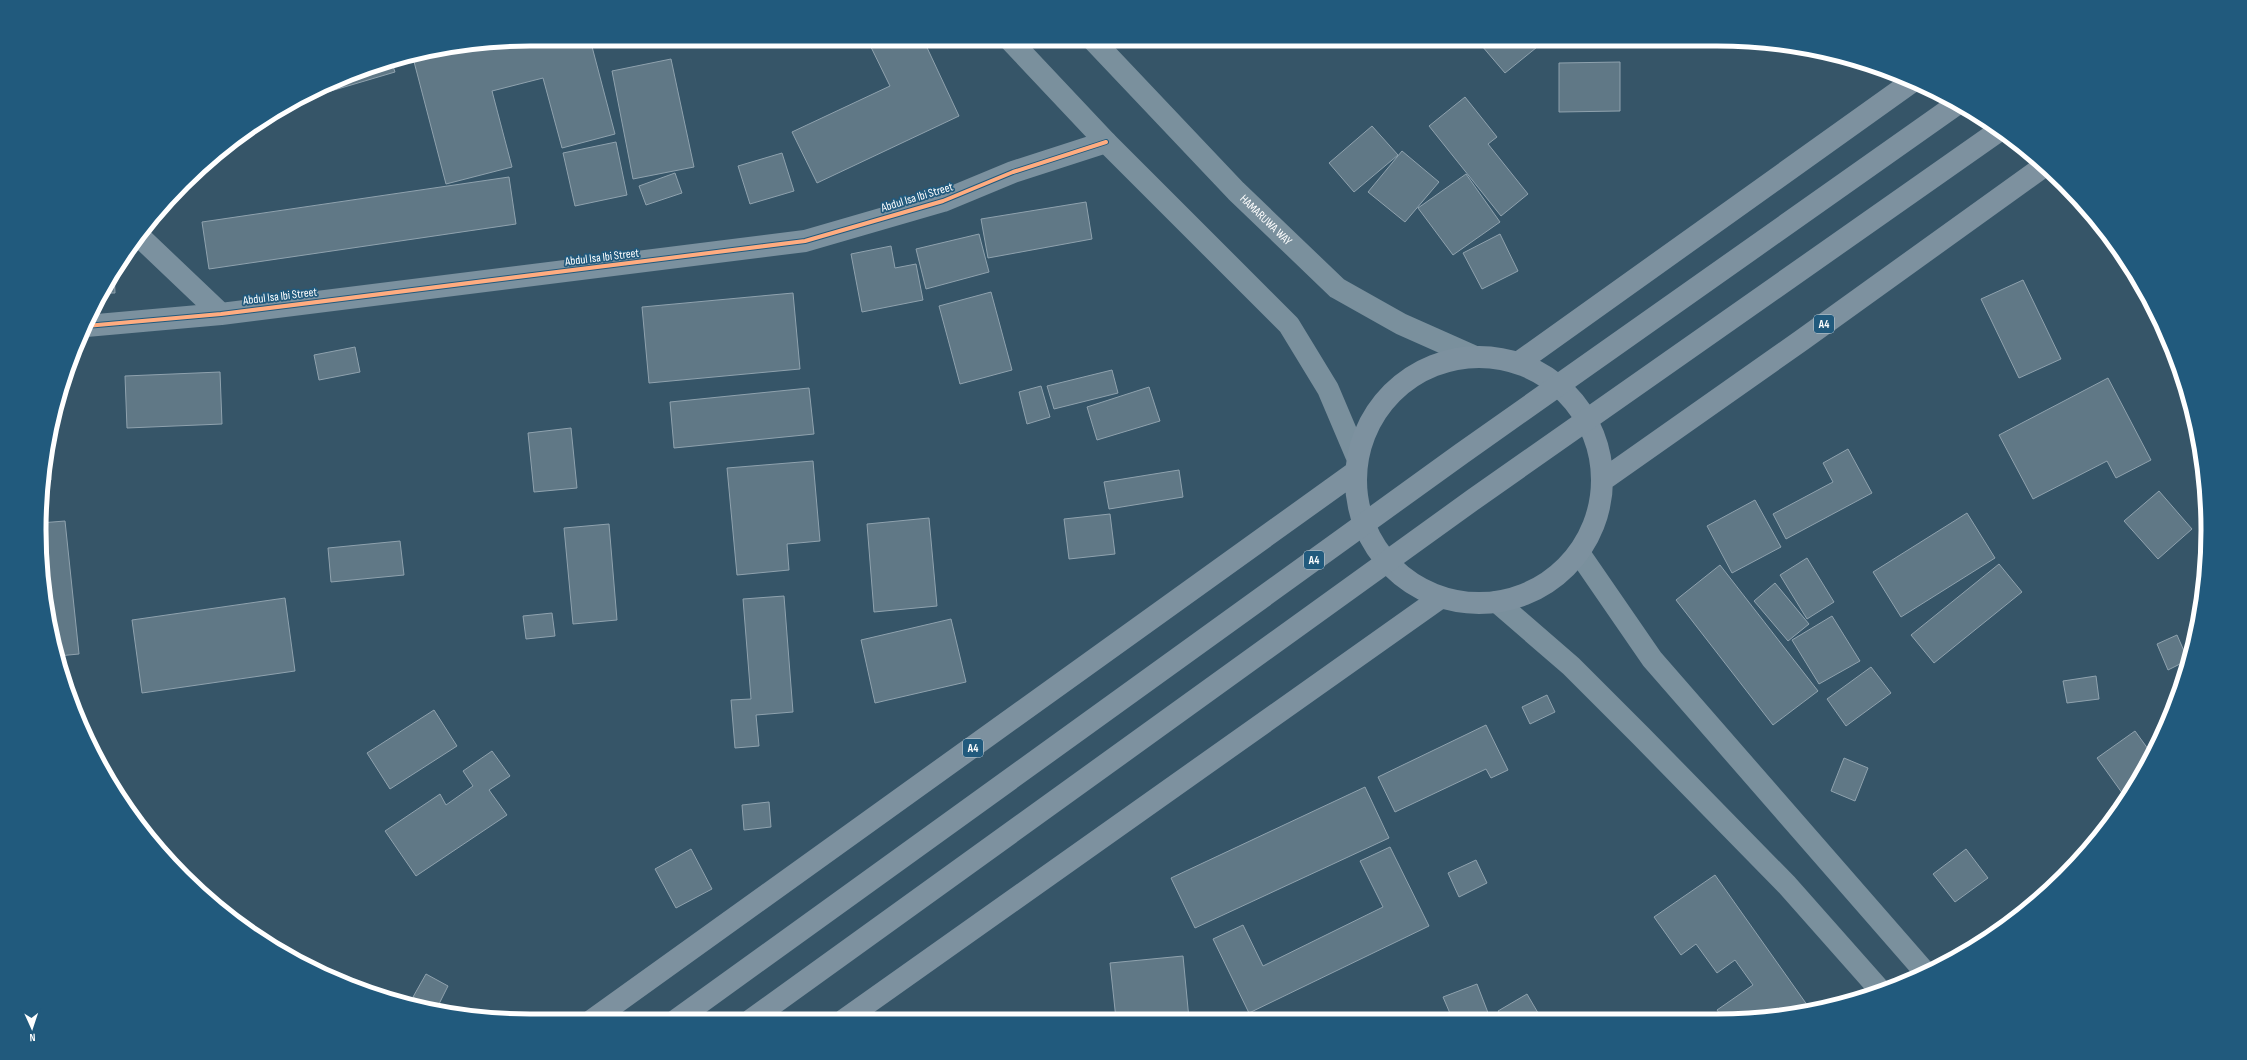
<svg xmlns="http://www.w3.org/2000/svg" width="2247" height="1060" font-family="'Sofia Sans Condensed',sans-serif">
  <rect width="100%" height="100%" fill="#365568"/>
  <!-- building -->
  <path fill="#607886" stroke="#8fa2ae" d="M530 39H590L615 134 562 148 543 78 492 91 512 167 446 184 412 54 434 48Z
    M867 39H923L959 116 817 183 792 132 890 86Z
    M1476 39H1547L1505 73Z
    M671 59 694 167 633 179 612 71Z
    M391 60 395 72 287 104 372 65Z
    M1620 62V111L1559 112V63Z
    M1465 97 1497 137 1488 144 1528 194 1501 216 1429 126Z
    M1372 126 1398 155 1354 192 1329 163Z
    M616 142 627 195 575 206 563 153Z
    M1402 151 1439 182 1405 222 1368 192Z
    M782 153 794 191 750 204 738 166Z
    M675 173 682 193 646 205 639 186Z
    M1466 174 1500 222 1453 255 1418 208Z
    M509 177 516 224 209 269 202 222Z
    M1086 202 1092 239 988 258 981 219Z
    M979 234 989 272 926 289 916 249Z
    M1500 234 1518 271 1482 289 1463 253Z
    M891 246 895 268 916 264 923 300 862 312 851 254Z
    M114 272 115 293H101L105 285Z
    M2023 280 2061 359 2019 378 1981 299Z
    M991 292 1012 370 960 384 939 306Z
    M793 293 800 369 649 383 642 307Z
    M355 347 360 372 319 380 314 355Z
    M1112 370 1118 393 1054 409 1047 386Z
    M220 372 222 424 127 428 125 376Z
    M2108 378 2151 460 2116 478 2107 461 2033 499 1999 435Z
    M1041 386 1050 417 1027 424 1019 392Z
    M1149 387 1160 421 1097 440 1087 407Z
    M809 388 814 434 674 448 670 402Z
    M571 428 577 488 534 492 528 433Z
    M48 442 51 480H44Z
    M1848 449 1872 493 1786 539 1773 514 1833 482 1823 463Z
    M813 461 820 541 787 544 789 570 737 575 727 468Z
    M1179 470 1183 497 1109 509 1104 482Z
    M2159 491 2192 529 2158 559 2124 521Z
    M1755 500 1781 547 1732 573 1707 526Z
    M1967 513 1995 558 1901 617 1873 572Z
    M1110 514 1115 554 1069 559 1064 519Z
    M929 518 937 606 874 612 867 524Z
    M65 521 79 654 58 656 43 594 39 530 40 523Z
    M609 524 617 620 573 624 564 528Z
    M400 541 404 575 331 582 328 548Z
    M1807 558 1834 602 1807 619 1780 575Z
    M1999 564 2022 592 1934 663 1911 635Z
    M1720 565 1818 691 1773 725 1676 600Z
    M1775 583 1809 624 1788 641 1754 601Z
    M784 596 793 712 756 715 759 746 735 748 731 700 751 699 743 599Z
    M285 598 295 671 142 693 132 620Z
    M552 613 555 636 526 639 523 616Z
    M1832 616 1860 661 1819 684 1792 640Z
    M951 619 966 682 875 703 861 640Z
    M2177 635 2188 660 2168 670 2157 644Z
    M1871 667 1891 693 1846 726 1827 699Z
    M2096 676 2099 699 2067 703 2063 681Z
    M1547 695 1555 712 1530 724 1522 707Z
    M434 710 457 746 390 789 367 753Z
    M1486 725 1508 770 1491 778 1486 769 1395 812 1378 777Z
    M2135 731 2151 753 2125 797 2097 758Z
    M492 751 510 776 489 790 507 815 416 876 385 831 440 794 446 805 473 786 463 771Z
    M1844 758 1868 768 1855 801 1831 791Z
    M1365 787 1389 838 1195 928 1171 878Z
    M769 802 771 827 744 830 742 805Z
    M1390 847 1429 926 1249 1013 1213 939 1243 925 1263 966 1383 907 1360 861Z
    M691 849 712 889 676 908 655 869Z
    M1966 849 1988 878 1955 902 1933 874Z
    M1476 860 1487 883 1459 897 1448 873Z
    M1715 875 1810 1009 1781 1017H1722L1717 1010 1753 985 1735 960 1717 973 1696 944 1681 955 1654 917Z
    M1183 956 1189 1019H1116L1110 963Z
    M426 974 448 986 436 1010 413 997Z
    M1477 984 1490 1018H1452L1443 997Z
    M1527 994 1541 1018H1503L1498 1011Z
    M1832 999 1834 1003 1819 1007Z"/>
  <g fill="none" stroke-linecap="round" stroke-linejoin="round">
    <!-- minor -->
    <path stroke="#7b919f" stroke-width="22" d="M139 236 221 314
      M86 326 221 314 805 241 943 201 1013 172 1106 142"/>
    <!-- major -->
    <g stroke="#7a909d" stroke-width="22">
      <path d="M1009 39 1106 142 1289 325 1328 389 1356 455"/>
      <path id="s1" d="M1092 39 1236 191 1337 288 1401 324 1473 356"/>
      <path d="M1579 553 1652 659 1925 972"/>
      <path d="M1497 602 1571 666 1641 736 1787 885 1880 990"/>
    </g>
    <!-- highway -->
    <path stroke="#7d919f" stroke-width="22" d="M1356 480a123 123 0 1 1 246 0a123 123 0 1 1-246 0Z
      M1518 363 1913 81
      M1603 480 1802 340 2044 166
      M844 1020 1440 598
      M591 1021 1354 473"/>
    <!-- highway-bridge -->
    <path stroke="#7d919f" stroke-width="22" d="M751 1020 1474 499 2000 130
      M675 1021 1461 454 1957 104"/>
    <defs>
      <path id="cycleway" d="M86 326 221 314 805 241 943 201 1013 172 1106 142"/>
    </defs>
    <!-- cycleway casing -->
    <use href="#cycleway" stroke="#215a7d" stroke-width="6"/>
    <!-- cycleway -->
    <use href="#cycleway" stroke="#ffac80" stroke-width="4"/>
  </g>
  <g text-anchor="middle" stroke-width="3.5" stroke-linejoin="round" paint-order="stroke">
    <!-- shield labels -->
    <g fill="#215a7d" stroke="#bcced8" stroke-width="1">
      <rect x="1814" y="315" width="20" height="18" rx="3"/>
      <rect x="1304" y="551" width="20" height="18" rx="3"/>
      <rect x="963" y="739" width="20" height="18" rx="3"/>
    </g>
    <g font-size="11" font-weight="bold" fill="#fff">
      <text x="1824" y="328">A4</text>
      <text x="1314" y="564">A4</text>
      <text x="973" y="752">A4</text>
    </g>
    <!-- street labels -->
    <g font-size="12" fill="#fff" stroke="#215a7d">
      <text transform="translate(917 197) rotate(-17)" y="4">Abdul Isa Ibi Street</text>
      <text dy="4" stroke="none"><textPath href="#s1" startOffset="251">HAMARUWA WAY</textPath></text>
      <text transform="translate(602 257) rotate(-7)" y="4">Abdul Isa Ibi Street</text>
      <text transform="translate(280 296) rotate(-7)" y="4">Abdul Isa Ibi Street</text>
    </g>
  </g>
  <!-- crop -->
  <path d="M0 0H2247V1060H0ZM530 46H1717A484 484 0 0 1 2201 530V530A484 484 0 0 1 1717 1014H530A484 484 0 0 1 46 530V530A484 484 0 0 1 530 46Z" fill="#215a7d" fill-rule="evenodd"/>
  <path fill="none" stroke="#fff" stroke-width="5" d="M530 46H1717A484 484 0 0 1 2201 530V530A484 484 0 0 1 1717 1014H530A484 484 0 0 1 46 530V530A484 484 0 0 1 530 46Z"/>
  <!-- north arrow -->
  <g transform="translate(32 1028) rotate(177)" stroke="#215a7d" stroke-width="3" paint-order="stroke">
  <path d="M0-3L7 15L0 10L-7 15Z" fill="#ffffff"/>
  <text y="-6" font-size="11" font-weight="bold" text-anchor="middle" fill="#ffffff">N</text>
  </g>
</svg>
